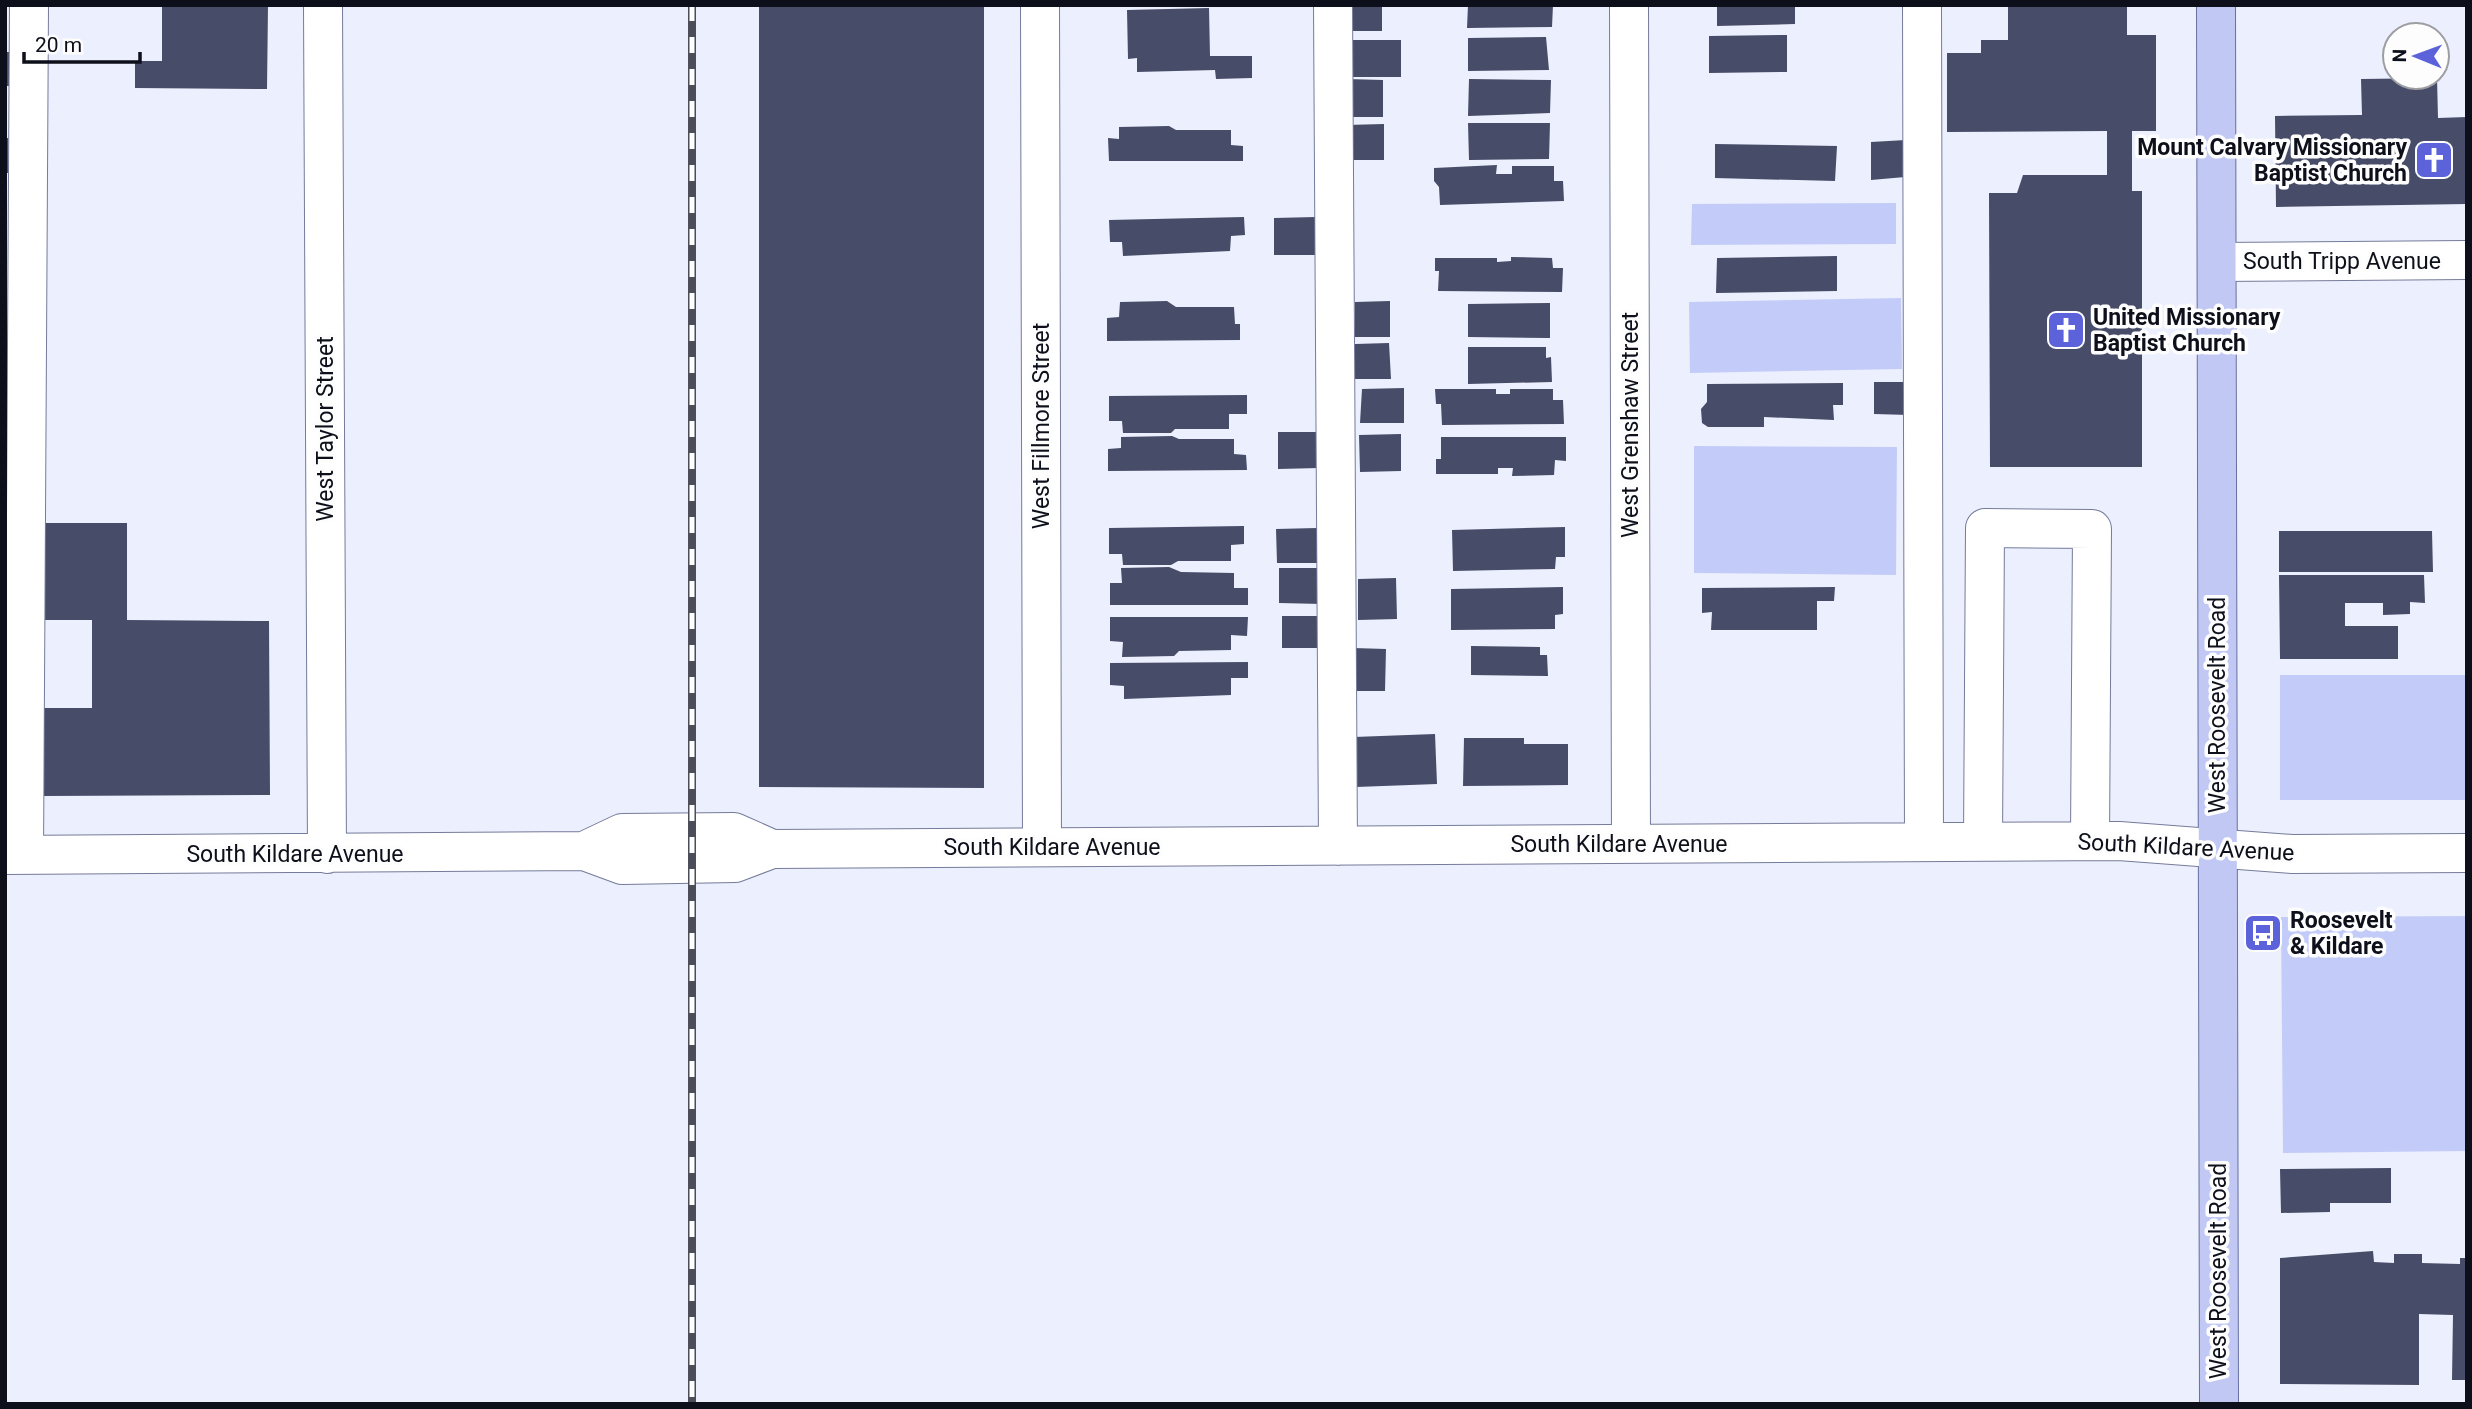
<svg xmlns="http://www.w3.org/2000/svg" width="2472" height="1409" font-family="Roboto,sans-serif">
  <rect width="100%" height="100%" fill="#eceffd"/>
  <!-- green -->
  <path fill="#c3ccf8" d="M1896 203V244L1691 245 1692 204Z
    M1901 298 1902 369 1690 373 1689 302Z
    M1694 446 1897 447 1896 575 1694 573Z
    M2280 675H2467V800H2280Z
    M2467 916V1151L2283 1153 2281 917Z"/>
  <!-- building -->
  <path fill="#474c68" d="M162 5H268L267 89 135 88V61H162Z
    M759 5H984V788L759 787Z
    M1346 5H1382V31H1346Z
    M1468 5H1553L1552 27 1467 28Z
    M1717 5H1795V24L1717 26Z
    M2008 5H2127V35H2156V131H2132V191H2142V467H1990L1989 193H2017L2023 175H2107V131L1947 132V53H1981V40H2008Z
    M1209 8 1210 56H1252V78L1216 79 1215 70 1137 72V58L1128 59 1127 10Z
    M1787 35V72L1709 73V36Z
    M1546 37 1549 70 1468 71V38Z
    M1347 40H1401V77H1348Z
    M5 52H9L10 86H5Z
    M2437 78 2438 118 2467 117V204L2276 207 2275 116 2362 115 2361 79Z
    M1346 79 1383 80V117H1346Z
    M1469 79 1551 80 1550 113 1468 116Z
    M1468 123H1550L1549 159 1469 160Z
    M1384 124V160H1346V125Z
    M1169 126 1176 130H1231V145L1243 146V161H1109L1108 138 1119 139V127Z
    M5 138H8V173H5Z
    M1906 140 1905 177 1871 180V142Z
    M1715 144 1837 146 1835 181 1715 178Z
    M1497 165 1496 174H1512V166H1554V181H1563L1564 201 1440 205 1439 187 1434 181V168Z
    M1244 217 1245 235 1231 236 1230 251 1123 256 1122 242H1110L1109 220Z
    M1316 217 1317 255H1274V218Z
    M1837 256V291L1716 293 1717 258Z
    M1511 257 1552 258 1553 268H1563L1562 292 1438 291 1439 271H1435V258H1497V262L1511 261Z
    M1167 301 1176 307H1234L1235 324H1240V340L1107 341V318L1119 317 1120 302Z
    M1390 301V337H1355V302Z
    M1550 303V338L1468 337V304Z
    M1389 343 1391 379H1355V344Z
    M1468 347H1546V358L1551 357 1552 382 1468 384Z
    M1874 382H1909V415L1874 414Z
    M1843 383V405H1833L1834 420 1764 417V427H1708L1702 423 1701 409 1707 402V384Z
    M1404 388V423H1360L1362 389Z
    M1435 389H1496V394H1510V389H1553V400H1563L1564 424 1442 425 1441 404H1436Z
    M1247 395V414H1229V429H1175L1171 433H1123L1122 421H1109V396Z
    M1278 432H1319V468L1278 469Z
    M1401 434V471L1360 472 1359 435Z
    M1172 436 1179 439H1234V454L1246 455 1247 470 1108 471V449L1121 448V437Z
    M1441 437H1566V461L1555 460 1554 475 1512 476 1513 468H1498V474H1436V459H1441Z
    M5 493H10V649H5Z
    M42 523H127V620L269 621 270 795 42 796 41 708H92V620H42Z
    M1244 526V544L1231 545V561H1178L1171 565H1123L1122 554H1109V528Z
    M1565 527V557H1556L1555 569 1453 571 1452 530Z
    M1317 528V563H1277L1276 529Z
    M2279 531H2432L2433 572H2279Z
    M1169 567 1181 572 1234 573V588H1248V605H1110V583H1122L1121 568Z
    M1279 568H1322V604L1279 603Z
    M2279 575H2424L2425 603 2410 602V614L2383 615V603H2345V626H2398V659H2280Z
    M1396 578 1397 619 1358 620V579Z
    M1563 587V614L1555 615V629L1451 630V589Z
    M1835 587 1834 601H1817V630H1711L1712 612 1702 613V588Z
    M1282 616H1318V648H1282Z
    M1110 617H1248L1247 636 1231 635V650L1179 651 1174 656 1122 657 1123 642 1110 641Z
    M1471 646 1540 647V655H1547L1548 676 1471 675Z
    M1353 648 1386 649 1385 691H1352Z
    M1248 662V678H1231V695L1124 699V686L1110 685V663Z
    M1435 734 1437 784 1356 787 1354 737Z
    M1464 738H1524V744H1568V785L1463 786Z
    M2391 1168V1203H2330V1212L2281 1213 2280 1169Z
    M2373 1251 2374 1262 2394 1263V1254H2422V1263L2460 1264V1258H2467V1380H2452L2453 1315 2419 1314V1385L2280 1384V1258Z"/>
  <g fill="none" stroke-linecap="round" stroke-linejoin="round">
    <defs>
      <path id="minor" d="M323 5 327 854
        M1040 5 1042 847
        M1333 5 1338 846
        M1629 5 1631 844
        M1922 5 1924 841
        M2217 262 2467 260
        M1983 841 1985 528 2092 529 2090 841
        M584 851 622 833 734 832 772 849
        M5 855 584 851 622 865 735 863 772 849 2119 841 2292 854 2467 853
        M24 855 29 5"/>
      <path id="major" d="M2216 5 2219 1404"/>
    </defs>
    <!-- minor casing -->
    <use href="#minor" stroke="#757b9a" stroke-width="40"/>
    <!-- major casing -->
    <use href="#major" stroke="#6770a2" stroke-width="40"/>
    <!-- minor -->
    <use href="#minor" stroke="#fff" stroke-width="38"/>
    <!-- major -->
    <use href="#major" stroke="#c1c8f4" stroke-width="38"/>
    <defs>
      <path id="rail" d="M692 5V1404"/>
    </defs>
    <!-- rail casing -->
    <use href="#rail" stroke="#4b4d59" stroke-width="8"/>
    <!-- rail -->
    <use href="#rail" stroke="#fdfdfd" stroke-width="5" stroke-dasharray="16" stroke-linecap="butt"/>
  </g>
  <!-- icons -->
  <defs>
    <symbol id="church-square" viewBox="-11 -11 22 22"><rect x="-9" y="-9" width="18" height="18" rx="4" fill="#5b62da" stroke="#fdfdfd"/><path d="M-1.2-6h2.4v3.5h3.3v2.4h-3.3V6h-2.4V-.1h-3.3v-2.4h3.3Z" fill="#fff"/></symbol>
    <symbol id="bus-square" viewBox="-11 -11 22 22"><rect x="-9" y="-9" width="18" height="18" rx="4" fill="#5b62da" stroke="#fdfdfd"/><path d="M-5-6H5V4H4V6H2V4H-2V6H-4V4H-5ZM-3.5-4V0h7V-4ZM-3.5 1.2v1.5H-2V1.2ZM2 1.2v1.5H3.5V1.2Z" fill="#fff"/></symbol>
  </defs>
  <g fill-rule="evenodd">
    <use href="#church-square" x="2412" y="138" width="44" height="44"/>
    <use href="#church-square" x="2044" y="308" width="44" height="44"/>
    <use href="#bus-square" x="2241" y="911" width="44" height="44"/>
  </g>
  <g text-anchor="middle" stroke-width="7" stroke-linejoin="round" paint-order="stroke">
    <!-- poi labels -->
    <g font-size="23" font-weight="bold" fill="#0d0f1a" stroke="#fdfdfd" text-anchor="start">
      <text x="2407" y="155" text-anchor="end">Mount Calvary Missionary<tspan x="2407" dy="26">Baptist Church</tspan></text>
      <text x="2093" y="325">United Missionary<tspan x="2093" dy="26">Baptist Church</tspan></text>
      <text x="2290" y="928">Roosevelt<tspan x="2290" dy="26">&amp; Kildare</tspan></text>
    </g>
    <!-- street labels -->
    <g font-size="23" fill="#0d0f1a" stroke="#fdfdfd">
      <text x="2342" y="269">South Tripp Avenue</text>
      <text transform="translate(1630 425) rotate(-90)" y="8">West Grenshaw Street</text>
      <text transform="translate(1041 426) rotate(-90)" y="8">West Fillmore Street</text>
      <text transform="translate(325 429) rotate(-90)" y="8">West Taylor Street</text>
      <text transform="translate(2217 705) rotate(-90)" y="8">West Roosevelt Road</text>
      <text x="1619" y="852">South Kildare Avenue</text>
      <text x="1052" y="855">South Kildare Avenue</text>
      <text transform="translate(2186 847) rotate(3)" y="8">South Kildare Avenue</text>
      <text x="295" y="862">South Kildare Avenue</text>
      <text transform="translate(2218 1271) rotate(-90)" y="8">West Roosevelt Road</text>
    </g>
  </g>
  <!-- border -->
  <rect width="2472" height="1409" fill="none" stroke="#0d0f1a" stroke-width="14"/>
  <!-- north arrow -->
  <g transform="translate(2416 56) rotate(271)"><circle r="33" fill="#fdfdfd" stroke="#9d9ea2" stroke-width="2"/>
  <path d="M0-5L12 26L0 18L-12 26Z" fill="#5b62da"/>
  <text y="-10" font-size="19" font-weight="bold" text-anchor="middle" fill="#0d0f1a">N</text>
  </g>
  <!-- scale -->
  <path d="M24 52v10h116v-10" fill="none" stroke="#0d0f1a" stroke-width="3.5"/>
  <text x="35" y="52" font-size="21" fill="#0d0f1a" stroke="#fdfdfd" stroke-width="5" paint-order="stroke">20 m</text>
</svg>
